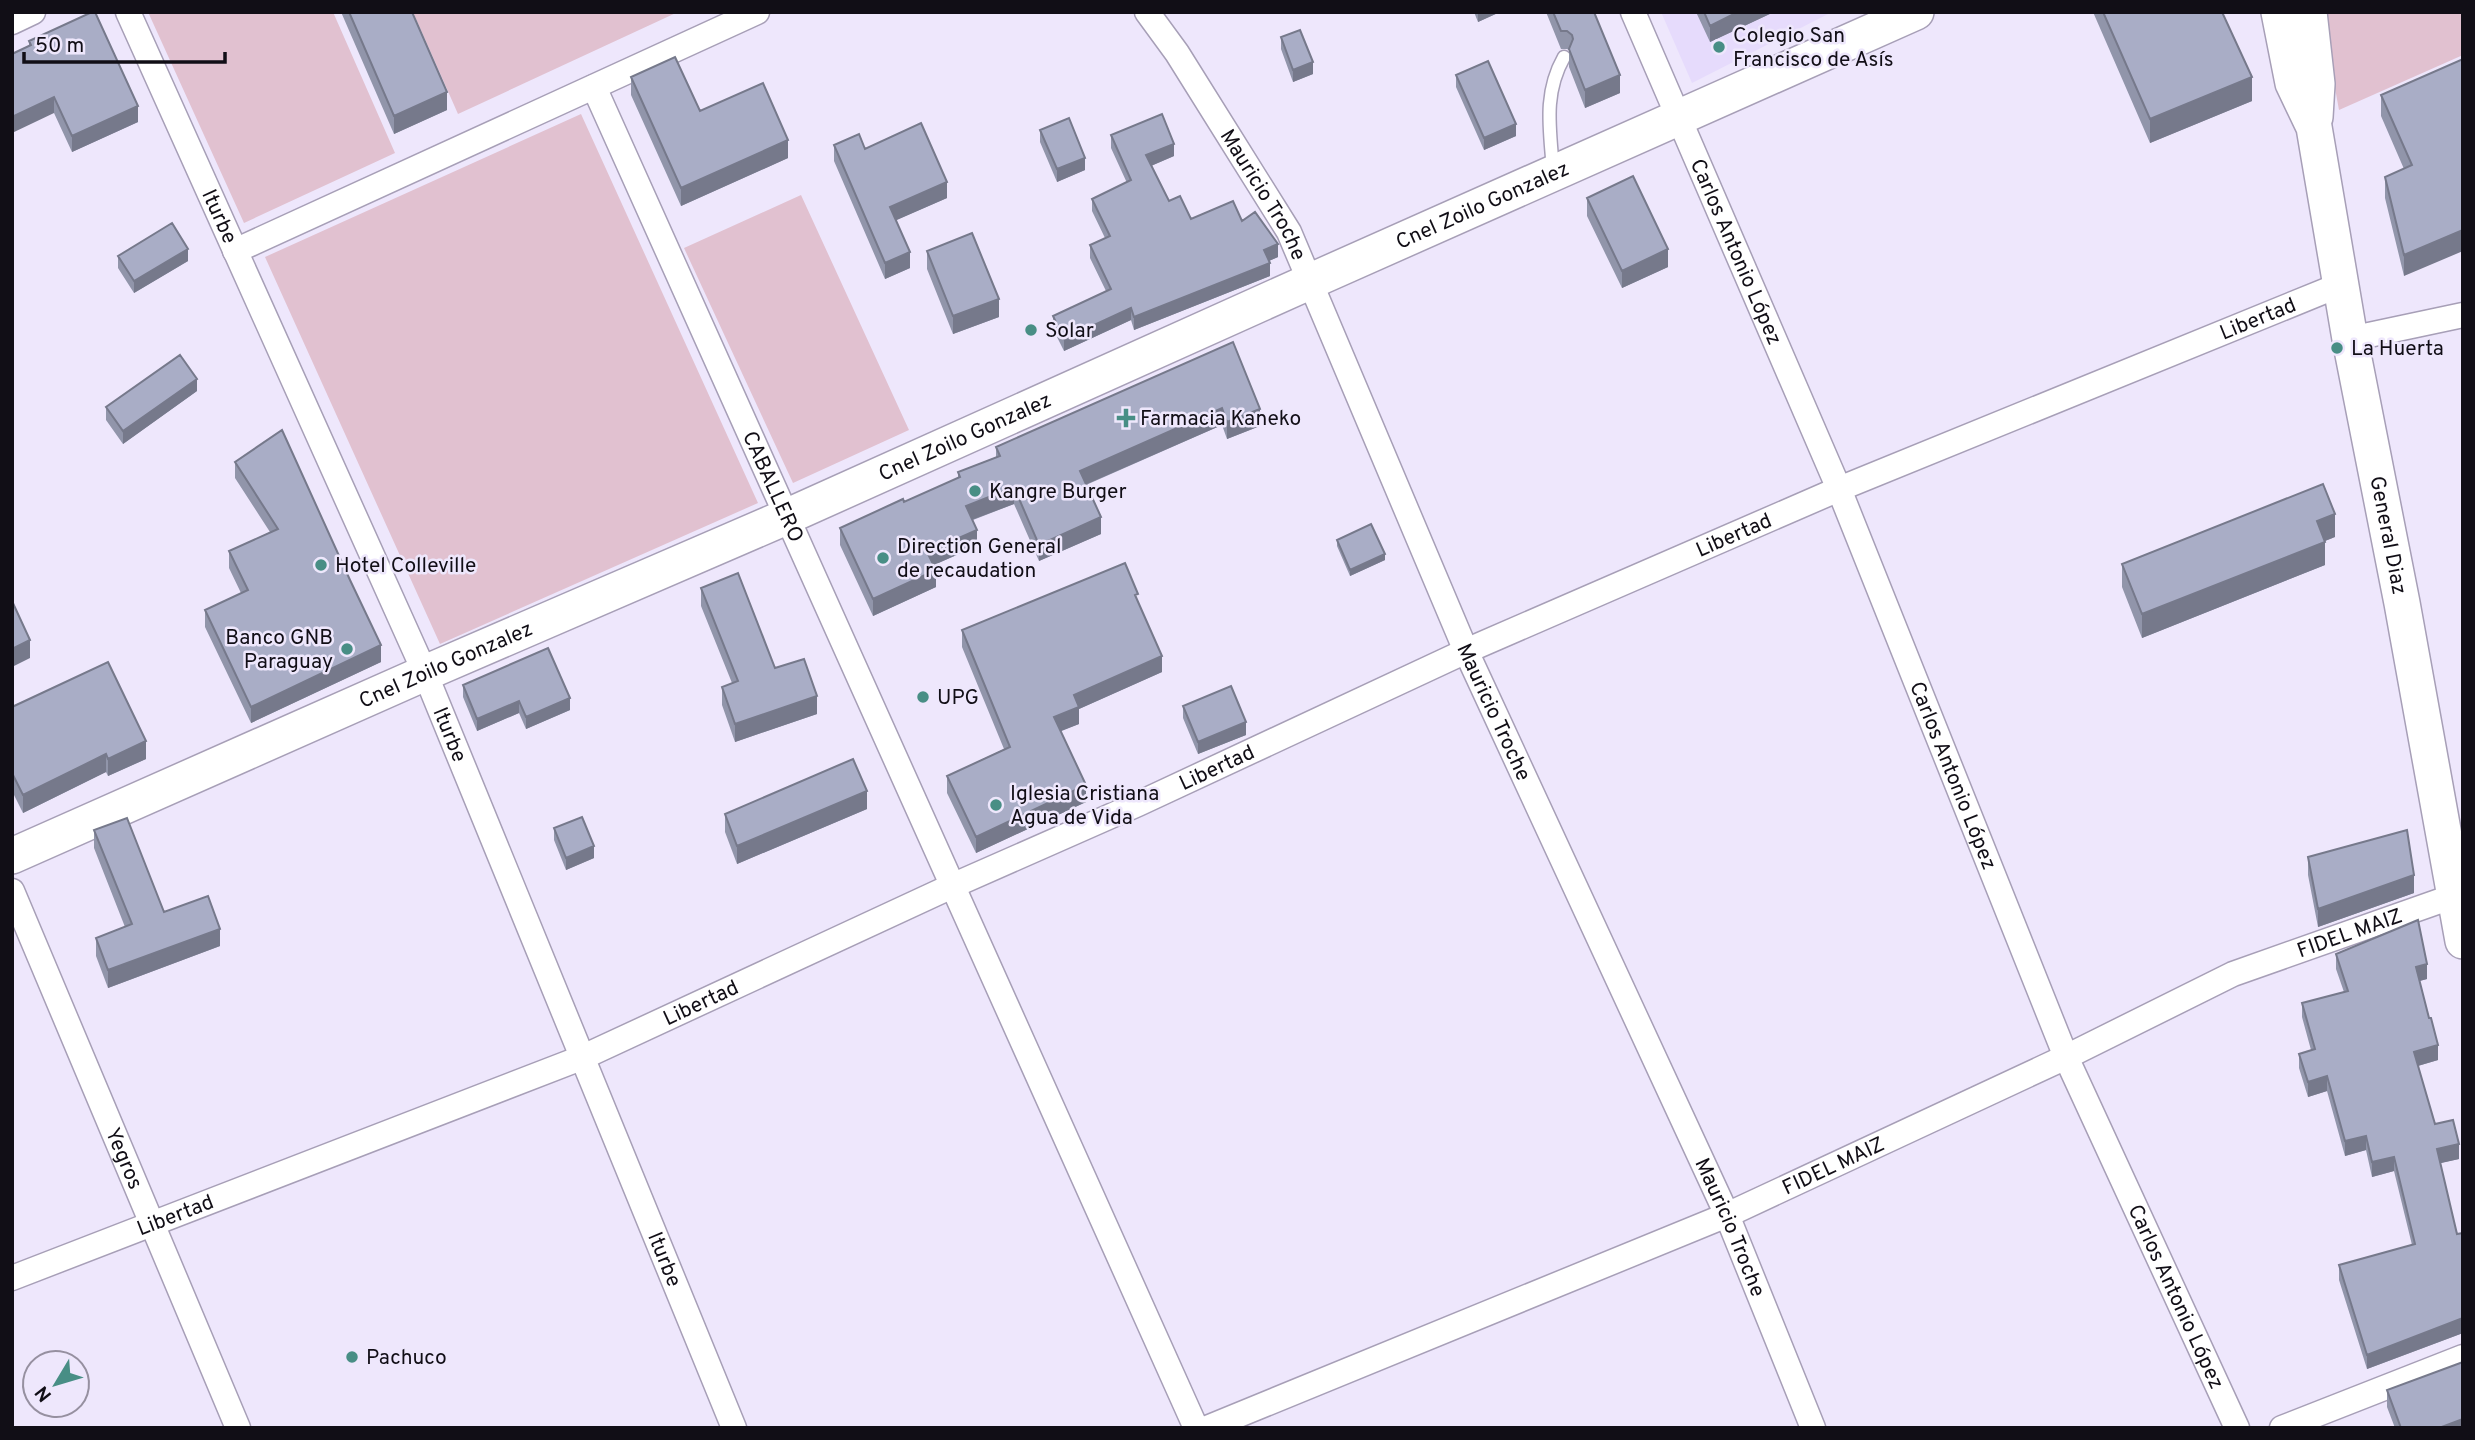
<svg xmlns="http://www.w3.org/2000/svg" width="2475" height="1440" font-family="Overpass,sans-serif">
  <rect width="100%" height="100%" fill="#eee7fc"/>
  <!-- built -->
  <path fill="#e6dbfc" d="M1661 12H1832L1692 83Z"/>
  <!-- green -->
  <path fill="#e1c1d0" d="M148 12H333L395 153 244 223Z
    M413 12H678L458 114Z
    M2321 12H2463V55L2339 110Z
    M581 114 758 503 440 644 265 257Z
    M801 195 909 430 793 483 684 248Z"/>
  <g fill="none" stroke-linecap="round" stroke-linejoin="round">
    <defs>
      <path id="lane" d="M1553 170C1550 129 1543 94 1564 57"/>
      <g id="street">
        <path id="s1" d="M128 12 425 673 734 1428"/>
        <path id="s2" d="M1147 12 1177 53 1289 232 1466 651 1727 1215 1813 1428"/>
        <path id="s3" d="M1633 12 1839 489 2066 1057 2237 1428"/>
        <path d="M12 22 33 12"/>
        <path id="s4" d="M594 87 1196 1428"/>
        <path d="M235 251 757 12"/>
        <path d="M2350 339 2463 315"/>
        <path id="s5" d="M12 891 238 1428"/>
        <path id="s6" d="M12 1278 581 1058 952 886 1138 804 1466 651 1839 489 2342 284"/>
        <path id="s7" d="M1207 1428 1727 1215 2066 1057 2233 974 2454 896"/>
        <path d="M2282 1428 2463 1357"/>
      </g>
      <g id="secondary">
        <path id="s8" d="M2279 12 2293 83 2314 127 2350 339 2402 603 2463 941"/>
        <path d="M2309 12 2317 84 2315 117"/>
        <path id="s9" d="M12 856 425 673 786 517 1311 281 1916 12"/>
      </g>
    </defs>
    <!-- lane casing -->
    <use href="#lane" stroke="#a79fb7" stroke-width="15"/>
    <!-- street casing -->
    <use href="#street" stroke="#a79fb7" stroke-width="27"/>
    <!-- secondary casing -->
    <use href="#secondary" stroke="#a79fb7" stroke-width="38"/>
    <!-- lane -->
    <use href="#lane" stroke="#fff" stroke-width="12"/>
    <!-- street -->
    <use href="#street" stroke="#fff" stroke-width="24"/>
    <!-- secondary -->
    <use href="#secondary" stroke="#fff" stroke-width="35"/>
  </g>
  <!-- wall -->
  <path fill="#9195aa" d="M341 12H412L447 110 394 134Z
    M1474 12H1500L1478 22Z
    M1546 12H1594L1620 93 1585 108 1569 67V50L1567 49H1561Z
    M1696 12H1774L1710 42Z
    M2093 12H2222L2252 101 2150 143Z
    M1281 37 1313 74 1293 82 1281 49Z
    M29 41 138 122 72 152 54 113 29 46Z
    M2463 59 2404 276 2385 198V177L2404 169 2381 116V95Z
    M1456 75 1516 136 1484 150 1456 87Z
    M631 77 700 111 788 158 681 206 631 95Z
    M1040 130 1085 170 1057 182 1040 142Z
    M1111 135 1174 156 1151 166 1169 201 1191 219 1242 221 1278 257 1269 261 1270 276 1134 330 1131 320 1064 351 1053 329V316L1106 291 1090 258V245L1105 238 1092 211V199L1127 183 1111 148Z
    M834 145 865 149 947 198 896 220 910 268 885 279 834 161Z
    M1587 198 1668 267 1622 288 1587 216Z
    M927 251 999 317 953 334 927 269Z
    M118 256 188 261 134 293 118 268Z
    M1233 342 1260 426 1227 439 1222 425 1086 485 1101 534 1039 561 1014 504 973 520 977 546 934 565 936 587 873 616 840 545V528L904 502 958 478V472L996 457V447Z
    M197 391 123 444 106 420V407Z
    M235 462 381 662 251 723 205 627V610L241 593 229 568V551L270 532 235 478Z
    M2335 537 2325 541V565L2142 638 2122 587V564Z
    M1337 540 1385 560 1350 576 1337 546Z
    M701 588 775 668 817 714 735 742 722 705V687L732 683 701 606Z
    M1138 601 1162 672 1079 709V724L1060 731 1086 802 976 853 947 793V776L1004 749 962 647V630Z
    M463 685 570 710 526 729 519 713 477 731 463 697Z
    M1183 706 1246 735 1198 754 1183 718Z
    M12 707 146 759 108 776 106 772 23 813 12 791Z
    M867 809 737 864 725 832V814Z
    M554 828 594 858 566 870 554 840Z
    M94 830 164 912 220 946 108 988 96 956V938L125 927 94 848Z
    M2308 857 2414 893 2318 927 2308 875Z
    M2336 954 2427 979 2419 981 2438 1060 2418 1066 2435 1124 2459 1159 2440 1163 2457 1234 2463 1233V1333L2367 1369 2339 1280V1265L2412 1245 2394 1171 2372 1177 2366 1150 2345 1156 2327 1091 2308 1097 2299 1068V1054L2311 1050 2302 1017V1003L2344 992 2336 969Z
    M2387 1390 2463 1428H2395L2387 1407Z"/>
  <!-- shaded-wall -->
  <path fill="#76798b" d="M1478 12H1500L1478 22Z
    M1738 12H1774L1710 42V26Z
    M1313 62V74L1293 82V70Z
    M1620 75V93L1585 108V90Z
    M2252 77V101L2150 143V119Z
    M447 92V110L394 134V116Z
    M54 97V113L12 133V117Z
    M138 106V122L72 152V136Z
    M1516 124V136L1484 150V138Z
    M788 140V158L681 206V188Z
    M1174 144V156L1146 168V155Z
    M1085 158V170L1057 182V169Z
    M947 182V198L890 223V207Z
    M2463 230V251L2404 276V255Z
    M1278 244V257L1264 263V250Z
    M188 249V261L134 293V281Z
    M1668 249V267L1622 288V271Z
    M910 252V268L885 279V263Z
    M1270 263V276L1134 330V317Z
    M999 299V317L953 334V316Z
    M1131 308V320L1064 351V339Z
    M197 379V391L123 444V431Z
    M1222 408V425L1080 487V471Z
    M1260 409V426L1227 439V422Z
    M1014 487V504L966 522V506Z
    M2335 514V537L2317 544V521Z
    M1101 517V534L1039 561V545Z
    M977 530V546L927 568V552Z
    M2325 542V565L2142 638V614Z
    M1385 554V560L1350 576V570Z
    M936 570V587L873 616V599Z
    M30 640V658L12 667V649Z
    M381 645V662L251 723V707Z
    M1162 656V672L1079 709V724L1054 734V717L1074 695Z
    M817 696V714L735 742V724Z
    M570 698V710L526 729V717Z
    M519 701V713L477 731V719Z
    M1246 722V735L1198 754V742Z
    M146 741V759L108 776V759Z
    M106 754V772L23 813V795Z
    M1086 785V802L976 853V837Z
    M867 791V809L737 864V846Z
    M594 846V858L566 870V858Z
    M2414 875V893L2318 927V909Z
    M220 929V946L108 988V970Z
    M2427 964V979L2416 982V967Z
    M2438 1045V1060L2414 1067V1052Z
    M2327 1076V1091L2308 1097V1082Z
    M2366 1136V1150L2345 1156V1141Z
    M2459 1144V1159L2437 1164V1149Z
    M2394 1157V1171L2372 1177V1162Z
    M2463 1318V1333L2367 1369V1355Z
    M2463 1419V1428H2439Z"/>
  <!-- building -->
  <path fill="#a9adc6" stroke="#76798b" stroke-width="2" d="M92 12H95L138 106 72 136 54 97 12 117V54L31 45 29 41Z
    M349 12H412L447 92 394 116Z
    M1553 12H1594L1620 75 1585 90 1569 49 1573 39 1572 35 1567 31H1561Z
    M1704 12H1738L1710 26Z
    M2103 12H2222L2252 77 2150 119Z
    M1300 30 1313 62 1293 70 1281 37Z
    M675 57 700 111 763 83 788 140 681 188 631 77Z
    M2463 59V230L2404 255 2385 177 2412 165 2381 95Z
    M1488 61 1516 124 1484 138 1456 75Z
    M1162 114 1174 144 1146 155 1169 201 1180 196 1191 219 1233 201 1242 221 1255 212 1278 244 1264 250 1270 263 1134 317 1131 308 1064 339 1053 316 1111 289 1090 245 1110 236 1092 199 1131 180 1111 135Z
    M1069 118 1085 158 1057 169 1040 130Z
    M921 123 947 182 890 207 910 252 885 263 834 145 859 134 865 149Z
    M1633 176 1668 249 1622 271 1587 198Z
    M172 223 188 249 134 281 118 256Z
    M972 233 999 299 953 316 927 251Z
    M1233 342 1260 409 1227 422 1222 408 1080 471 1101 517 1039 545 1014 487 966 506 977 530 927 552 936 570 873 599 840 528 903 499 904 502 960 477 958 472 1000 456 996 447Z
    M180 355 197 379 123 431 106 407Z
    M282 430 350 580 381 645 251 707 205 610 248 590 229 551 278 529 235 462Z
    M2323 484 2335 514 2317 521 2325 542 2142 614 2122 564Z
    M1371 524 1385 554 1350 570 1337 540Z
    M1125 563 1138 594 1135 595 1162 656 1074 695 1079 707 1054 717 1086 785 976 837 947 776 1010 747 962 630Z
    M738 573 775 668 804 659 817 696 735 724 722 687 738 681 701 588Z
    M12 601 30 640 12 649Z
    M548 648 570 698 526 717 519 701 477 719 463 685Z
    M108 662 146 741 108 759 106 754 23 795 12 773V707Z
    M1231 686 1246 722 1198 742 1183 706Z
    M853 759 867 791 737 846 725 814Z
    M582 817 594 846 566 858 554 828Z
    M127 818 164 912 208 896 220 929 108 970 96 938 132 924 94 830Z
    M2407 830 2414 875 2318 909 2308 857Z
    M2418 920 2427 964 2416 967 2429 1018H2431L2438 1045 2414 1052 2435 1124 2453 1120 2459 1144 2437 1149 2457 1234 2463 1233V1318L2367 1355 2339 1265 2415 1244 2394 1157 2372 1162 2366 1136 2345 1141 2327 1076 2308 1082 2299 1054 2315 1049 2302 1003 2348 991 2336 954Z
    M2463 1362V1419L2439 1428H2401L2387 1390Z"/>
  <!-- markers -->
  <g fill="#488e85" stroke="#eee7fc" stroke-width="2.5">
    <circle cx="1719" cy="47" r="7"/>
    <circle cx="1031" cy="330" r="7"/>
    <circle cx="2337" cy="348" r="7"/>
    <path d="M1122.5 407.5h7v7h7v7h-7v7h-7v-7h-7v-7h7z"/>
    <circle cx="975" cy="491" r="7"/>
    <circle cx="883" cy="558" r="7"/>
    <circle cx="321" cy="565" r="7"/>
    <circle cx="347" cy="649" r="7"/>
    <circle cx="923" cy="697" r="7"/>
    <circle cx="996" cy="805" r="7"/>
    <circle cx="352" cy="1357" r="7"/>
  </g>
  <g text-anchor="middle" stroke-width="5" stroke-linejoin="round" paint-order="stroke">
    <!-- poi labels -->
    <g font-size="21" fill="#110e16" stroke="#eee7fc" text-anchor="start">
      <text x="1733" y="42">Colegio San<tspan x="1733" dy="24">Francisco de Asís</tspan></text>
      <text x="1045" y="337">Solar</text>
      <text x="2351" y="355">La Huerta</text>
      <text x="1140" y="425">Farmacia Kaneko</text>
      <text x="989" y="498">Kangre Burger</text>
      <text x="897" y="553">Direction General<tspan x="897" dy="24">de recaudation</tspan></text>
      <text x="335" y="572">Hotel Colleville</text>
      <text x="333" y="644" text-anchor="end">Banco GNB<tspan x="333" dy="24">Paraguay</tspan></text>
      <text x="937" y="704">UPG</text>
      <text x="1010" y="800">Iglesia Cristiana<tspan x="1010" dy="24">Agua de Vida</tspan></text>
      <text x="366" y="1364">Pachuco</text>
    </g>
    <!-- street labels -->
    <g font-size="21" fill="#110e16" stroke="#eee7fc">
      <text dy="7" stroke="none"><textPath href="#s2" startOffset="217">Mauricio Troche</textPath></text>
      <text dy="7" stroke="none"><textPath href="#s9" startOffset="1608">Cnel Zoilo Gonzalez</textPath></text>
      <text dy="7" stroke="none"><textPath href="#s1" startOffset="224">Iturbe</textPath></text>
      <text dy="7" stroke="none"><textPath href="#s3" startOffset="261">Carlos Antonio López</textPath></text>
      <text dy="7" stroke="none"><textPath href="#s6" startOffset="2443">Libertad</textPath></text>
      <text dy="7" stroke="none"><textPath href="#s9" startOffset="1041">Cnel Zoilo Gonzalez</textPath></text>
      <text dy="7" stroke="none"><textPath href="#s4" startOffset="438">CABALLERO</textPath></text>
      <text dy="7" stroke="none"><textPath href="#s8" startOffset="536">General Diaz</textPath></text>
      <text dy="7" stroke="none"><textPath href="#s6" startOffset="1876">Libertad</textPath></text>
      <text dy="7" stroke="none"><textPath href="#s9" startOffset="474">Cnel Zoilo Gonzalez</textPath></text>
      <text dy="7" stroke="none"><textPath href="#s2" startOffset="784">Mauricio Troche</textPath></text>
      <text dy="7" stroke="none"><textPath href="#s1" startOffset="791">Iturbe</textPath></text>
      <text dy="7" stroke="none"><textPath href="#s6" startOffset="1309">Libertad</textPath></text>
      <text dy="7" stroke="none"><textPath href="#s3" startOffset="828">Carlos Antonio López</textPath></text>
      <text dy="7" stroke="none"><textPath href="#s7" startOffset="1246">FIDEL MAIZ</textPath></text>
      <text dy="7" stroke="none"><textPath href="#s6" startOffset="742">Libertad</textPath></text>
      <text dy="7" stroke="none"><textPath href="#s5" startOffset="290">Yegros</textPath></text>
      <text dy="7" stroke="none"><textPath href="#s7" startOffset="679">FIDEL MAIZ</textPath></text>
      <text dy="7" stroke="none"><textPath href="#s6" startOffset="175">Libertad</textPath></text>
      <text dy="7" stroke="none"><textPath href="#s2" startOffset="1351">Mauricio Troche</textPath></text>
      <text dy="7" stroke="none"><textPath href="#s1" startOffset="1358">Iturbe</textPath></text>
      <text dy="7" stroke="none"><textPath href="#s3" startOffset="1395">Carlos Antonio López</textPath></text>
    </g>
  </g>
  <!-- border -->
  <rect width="2475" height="1440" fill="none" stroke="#110e16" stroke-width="28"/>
  <!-- north arrow -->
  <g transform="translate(56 1384) rotate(232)"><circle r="33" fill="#eee7fc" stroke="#9690a0" stroke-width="2"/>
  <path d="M0-5L12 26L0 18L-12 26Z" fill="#488e85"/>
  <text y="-10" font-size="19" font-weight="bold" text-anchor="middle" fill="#110e16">N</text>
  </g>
  <!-- scale -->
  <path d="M24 52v10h201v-10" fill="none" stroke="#110e16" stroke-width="3.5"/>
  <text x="35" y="52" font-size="21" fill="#110e16" stroke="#eee7fc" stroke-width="5" paint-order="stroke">50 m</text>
</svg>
